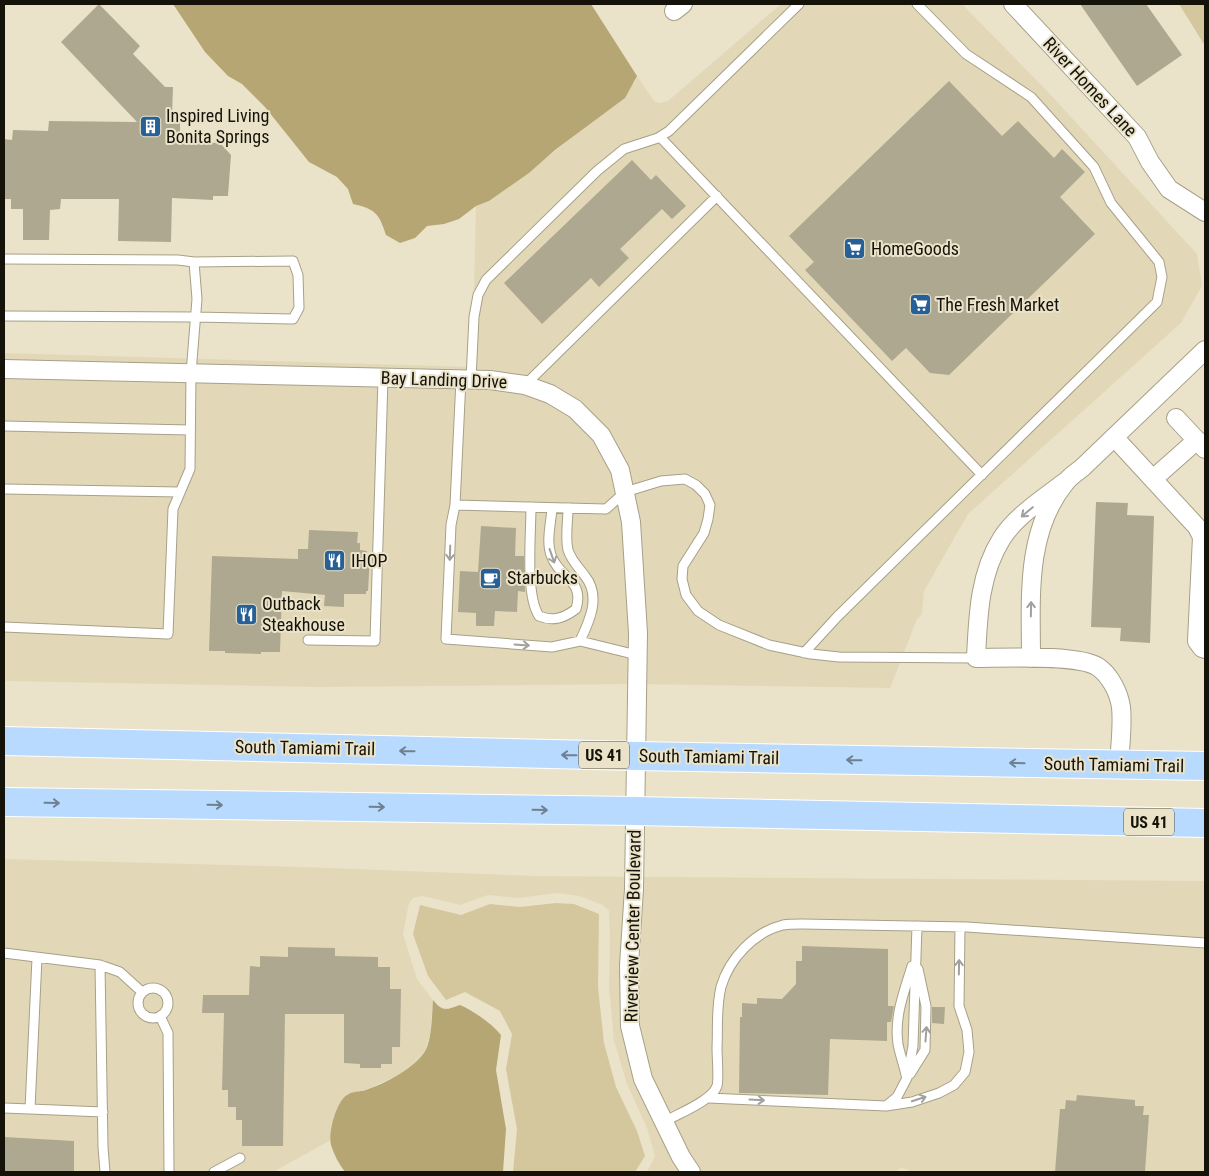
<svg xmlns="http://www.w3.org/2000/svg" width="1209" height="1176" font-family="'Roboto Condensed',sans-serif">
  <rect width="100%" height="100%" fill="#eae3c9"/>
  <!-- built -->
  <path fill="#e2d8b8" d="M781 4H962L1048 92 1197 254 1202 286 1181 323 968 514 924 591 922 614 917 619 890 688 638 684 319 687 4 681V353L472 367 476 206 489 201 529 173 541 162 582 130 635 82 637 76 654 101 660 103 668 101Z
    M4 859 301 867 536 876 1205 881V1172H910L907 1169 901 1168 895 1172H647L655 1156 647 1128 627 1084 614 1041 609 987 610 941 609 911 603 905 579 896 557 893 519 898 488 895 460 905 422 896 413 898 409 903 403 934 417 979 433 1000 430 1035 425 1052 412 1065 396 1076 365 1090 347 1094 332 1125 331 1140 273 1172H4Z"/>
  <!-- green -->
  <path fill="#d4c79e" d="M1179 4H1205V46Z
    M556 903 574 904 599 914 598 987 604 1043 616 1087 637 1131 645 1156 635 1172H513L517 1129 506 1069 512 1034 500 1011 465 992 446 1000 428 976 413 934 420 905 461 915 490 904 520 907Z"/>
  <!-- water -->
  <path fill="#b6a674" d="M173 4H591L637 76 625 98 555 150 529 173 489 201 476 206 459 219 444 224 427 226 415 238 400 243 386 235C379 213 375 209 353 204L348 189 337 177 309 162 265 107 242 84 228 76 205 52Z
    M433 1000C443 1012 446 1010 460 1005 474 1011 491 1023 501 1035L496 1070 506 1129 503 1172H345C339 1164 334 1155 331 1145 328 1133 336 1102 347 1095 352 1091 360 1092 366 1090 386 1083 411 1070 424 1053 432 1042 432 1014 433 1000Z"/>
  <!-- building -->
  <path fill="#afa890" d="M99 4 140 46 133 54 165 87H173L172 115 180 117V142L220 143 231 155 228 196H213V200L172 198 171 242 118 241 119 199H61L60 209 50 210 49 240H23V209H11V199H4V139L12 140 13 130 48 131 49 121 137 122 61 42Z
    M1080 4H1146L1182 55 1137 86Z
    M949 81 1002 136 1018 121 1054 158 1062 149 1085 172 1060 197 1095 234 949 375 930 373 906 348 892 361 805 270 814 262 789 236Z
    M632 160 651 180 656 175 686 206 672 219 662 209 620 249 629 258 599 287 591 278 542 324 504 283Z
    M1096 502 1128 503 1127 515 1154 516 1150 643 1120 641 1121 628 1091 627Z
    M481 526 516 528 515 556H524L525 592 518 591 517 612 495 611 494 626H476V613L458 612 460 571 478 572Z
    M309 530 358 532 357 543H360V550L367 551 366 555H370L368 591H366V594H344V607L324 606 325 595 282 591 280 652H261V654L225 653V651H209L212 556 298 559V549H308Z
    M802 946 888 949V1006H894L891 1022H887V1041L830 1039 828 1095 739 1093 740 1017H742V1003L757 1004V998L782 999 796 984V961H802Z
    M288 947 335 948V956L378 957V967H390V989H401L400 1047H392V1064H381V1068H360V1064L344 1063V1014H285L283 1146H242V1120H236V1107H228V1090H222L224 1013H202L203 995H249L250 966 260 967V956L288 957Z
    M932 1007H945L944 1024 932 1023Z
    M1077 1095 1135 1100V1106H1144L1143 1115H1149L1145 1172H1055L1060 1109H1065L1066 1100 1076 1101Z
    M4 1137 74 1141V1172H4Z"/>
  <g fill="none" stroke-linecap="round" stroke-linejoin="round">
    <defs>
      <path id="lane" d="M660 137 982 475
        M4 259 178 260 194 262 197 299 191 373 190 469 173 509 168 634 4 627
        M4 316 195 317 293 319 299 308 298 275 293 261 194 262
        M461 379 455 505 606 509 625 492 661 481 685 479 696 485 705 494 710 505 708 519 704 533 683 566 682 579 686 595 698 611 719 625 769 645 811 654 839 657 976 658
        M471 379 474 317 478 295 486 280 597 171 624 149 658 138 669 131 799 4
        M525 385 717 196
        M4 426 190 430
        M4 489 180 492
        M455 505 451 525 446 639 552 647 580 641 637 655
        M531 507C531 535 525 595 539 616 553 622 564 618 576 609 585 579 559 579 551 555 546 541 551 523 552 508
        M568 508C568 522 565 537 568 550 571 560 579 568 585 576 601 596 590 620 580 641
        M308 640 375 641 383 378
        M804 653 837 617 1157 302 1162 277 1159 262 1111 203 1094 167 1031 97 966 54 917 4
        M4 953 100 965 103 1147 105 1172
        M100 965 120 972 142 992
        M138 1003a15 15 0 1 1 30 0a15 15 0 1 1-30 0Z
        M160 1016 168 1033 169 1172
        M910 1074 925 1050 926 1006 918 969
        M906 1075C904 1065 900 1055 898 1044 894 1017 904 992 912 966
        M709 1098 886 1106 912 1102 939 1093 954 1085 965 1072 969 1052 967 1030 959 1006 960 927
        M886 1106 897 1097 907 1078 913 1046 917 926
        M4 1108 30 1109 37 958
        M30 1109 103 1112
        M664 1122C677 1114 712 1101 717 1086 719 1079 717 1057 717 1048 718 1028 716 1007 721 987 729 959 754 932 783 925 789 924 796 924 802 924L967 927 1205 943
        M214 1172 240 1158"/>
      <path id="street" d="M1013 4 1137 137 1150 162 1169 189 1205 212
        M674 11 683 4
        M4 369 490 380 525 385 550 394 575 409 601 435 620 470 631 522 638 633 634 889 629 965 630 1026 643 1079 681 1157 691 1172
        M1176 418 1205 449
        M1114 437 1197 527 1202 537 1197 641 1202 648 1205 649
        M1153 479 1197 440
        M1065 482C1045 497 1015 517 1002 538 979 574 978 617 976 658 1002 658 1079 654 1098 667 1110 675 1119 693 1121 707 1123 725 1120 746 1119 765
        M1031 658C1031 599 1025 532 1065 483 1069 477 1077 472 1082 468L1205 350"/>
      <path id="primary" d="M4 741 636 756 1205 766
        M4 802 635 811 1205 823"/>
    </defs>
    <!-- lane casing -->
    <use href="#lane" stroke="#a7a088" stroke-width="11"/>
    <!-- street casing -->
    <use href="#street" stroke="#a7a088" stroke-width="20"/>
    <!-- primary casing -->
    <use href="#primary" stroke="#fff" stroke-width="30"/>
    <!-- lane -->
    <use href="#lane" stroke="#fff" stroke-width="9"/>
    <!-- street -->
    <use href="#street" stroke="#fff" stroke-width="18"/>
    <!-- primary -->
    <use href="#primary" stroke="#b8daff" stroke-width="28"/>
  </g>
  <!-- one-way arrows -->
  <defs><path id="oneway-shaft" d="M-6 0H5M1.5-3L5.5 0L1.5 3" fill="none" stroke-width="1.6" stroke-linecap="round" stroke-linejoin="round" transform="scale(1.25)"/></defs>
  <g stroke="#a1a09d">
    <use href="#oneway-shaft" transform="translate(1027 512) rotate(140)"/>
    <use href="#oneway-shaft" transform="translate(450 553) rotate(92)"/>
    <use href="#oneway-shaft" transform="translate(552 556) rotate(71)"/>
    <use href="#oneway-shaft" transform="translate(1031 609) rotate(-89)"/>
    <use href="#oneway-shaft" transform="translate(522 645) rotate(4)"/>
    <use href="#oneway-shaft" transform="translate(959 967) rotate(-89)"/>
    <use href="#oneway-shaft" transform="translate(926 1034) rotate(-86)"/>
    <use href="#oneway-shaft" transform="translate(919 1099) rotate(-18)"/>
    <use href="#oneway-shaft" transform="translate(757 1100) rotate(3)"/>
  </g>
  <g stroke="#6f8090">
    <use href="#oneway-shaft" transform="translate(407 751) rotate(-179)"/>
    <use href="#oneway-shaft" transform="translate(569 755) rotate(-179)"/>
    <use href="#oneway-shaft" transform="translate(854 760) rotate(-179)"/>
    <use href="#oneway-shaft" transform="translate(1017 763) rotate(-179)"/>
    <use href="#oneway-shaft" transform="translate(52 803) rotate(1)"/>
    <use href="#oneway-shaft" transform="translate(215 805) rotate(1)"/>
    <use href="#oneway-shaft" transform="translate(377 807) rotate(1)"/>
    <use href="#oneway-shaft" transform="translate(540 810) rotate(1)"/>
  </g>
  <!-- icons -->
  <defs>
    <symbol id="building-square" viewBox="-11 -11 22 22"><rect x="-9" y="-9" width="18" height="18" rx="4" fill="#275f97" stroke="#eae3c9"/><path d="M-4-6H4V6H1V3H-1V6H-4ZM-2.5-4.3h1.7v1.8h-1.7ZM.8-4.3h1.7v1.8H.8ZM-2.5-1h1.7V.8h-1.7ZM.8-1h1.7V.8H.8Z" fill="#fff"/></symbol>
    <symbol id="supermarket-square" viewBox="-11 -11 22 22"><rect x="-9" y="-9" width="18" height="18" rx="4" fill="#275f97" stroke="#eae3c9"/><path d="M-6-5.5h2.5l.6 2H6L4.5 2H-2.5L-4.4-4H-6ZM-1.5 3.2a1.3 1.3 0 1 0 .1 0ZM3 3.2a1.3 1.3 0 1 0 .1 0Z" fill="#fff"/></symbol>
    <symbol id="restaurant-square" viewBox="-11 -11 22 22"><rect x="-9" y="-9" width="18" height="18" rx="4" fill="#275f97" stroke="#eae3c9"/><path d="M-5-6h1v4h1v-4h1v4h1v-4h1v5L-1.5 .5V6h-2V.5L-5-1ZM5-6V6H3V1.5H1.5Q1.5-4 5-6Z" fill="#fff"/></symbol>
    <symbol id="cafe-square" viewBox="-11 -11 22 22"><rect x="-9" y="-9" width="18" height="18" rx="4" fill="#275f97" stroke="#eae3c9"/><path d="M-5.5-4.5H6V0H3Q3 3.5 0 3.5H-2.5Q-5.5 3.5-5.5 0ZM3-3.2v2h1.7v-2ZM-6 4.5H4V6H-6Z" fill="#fff"/></symbol>
  </defs>
  <g fill-rule="evenodd">
    <use href="#building-square" x="138" y="114" width="25" height="25"/>
    <use href="#supermarket-square" x="842" y="236" width="25" height="25"/>
    <use href="#supermarket-square" x="908" y="292" width="25" height="25"/>
    <use href="#restaurant-square" x="322" y="548" width="25" height="25"/>
    <use href="#cafe-square" x="478" y="566" width="25" height="25"/>
    <use href="#restaurant-square" x="234" y="602" width="25" height="25"/>
  </g>
  <g text-anchor="middle" stroke-width="4" stroke-linejoin="round" paint-order="stroke">
    <!-- shield labels -->
    <g fill="#eae3c9" stroke="#555143" stroke-width="1">
      <rect x="579" y="741.5" width="50" height="27" rx="4"/>
      <rect x="1124" y="808.5" width="50" height="27" rx="4"/>
    </g>
    <g font-size="16" font-weight="bold" fill="#151209">
      <text x="604" y="761">US 41</text>
      <text x="1149" y="828">US 41</text>
    </g>
    <!-- street labels -->
    <g font-size="18" fill="#151209" stroke="#eae3c9">
      <text transform="translate(1090 87) rotate(47)" y="6">River Homes Lane</text>
      <text transform="translate(444 380) rotate(2)" y="6">Bay Landing Drive</text>
      <text transform="translate(305 748) rotate(1)" y="6">South Tamiami Trail</text>
      <text transform="translate(709 757) rotate(1)" y="6">South Tamiami Trail</text>
      <text transform="translate(1114 765) rotate(1)" y="6">South Tamiami Trail</text>
      <text transform="translate(633 926) rotate(-89)" y="6">Riverview Center Boulevard</text>
    </g>
    <!-- poi labels -->
    <g font-size="18" fill="#151209" stroke="#eae3c9" text-anchor="start">
      <text x="166" y="122">Inspired Living<tspan x="166" dy="21">Bonita Springs</tspan></text>
      <text x="871" y="255">HomeGoods</text>
      <text x="936" y="311">The Fresh Market</text>
      <text x="351" y="567">IHOP</text>
      <text x="507" y="584">Starbucks</text>
      <text x="262" y="610">Outback<tspan x="262" dy="21">Steakhouse</tspan></text>
    </g>
  </g>
  <!-- border -->
  <rect width="1209" height="1176" fill="none" stroke="#151209" stroke-width="10"/>
</svg>
